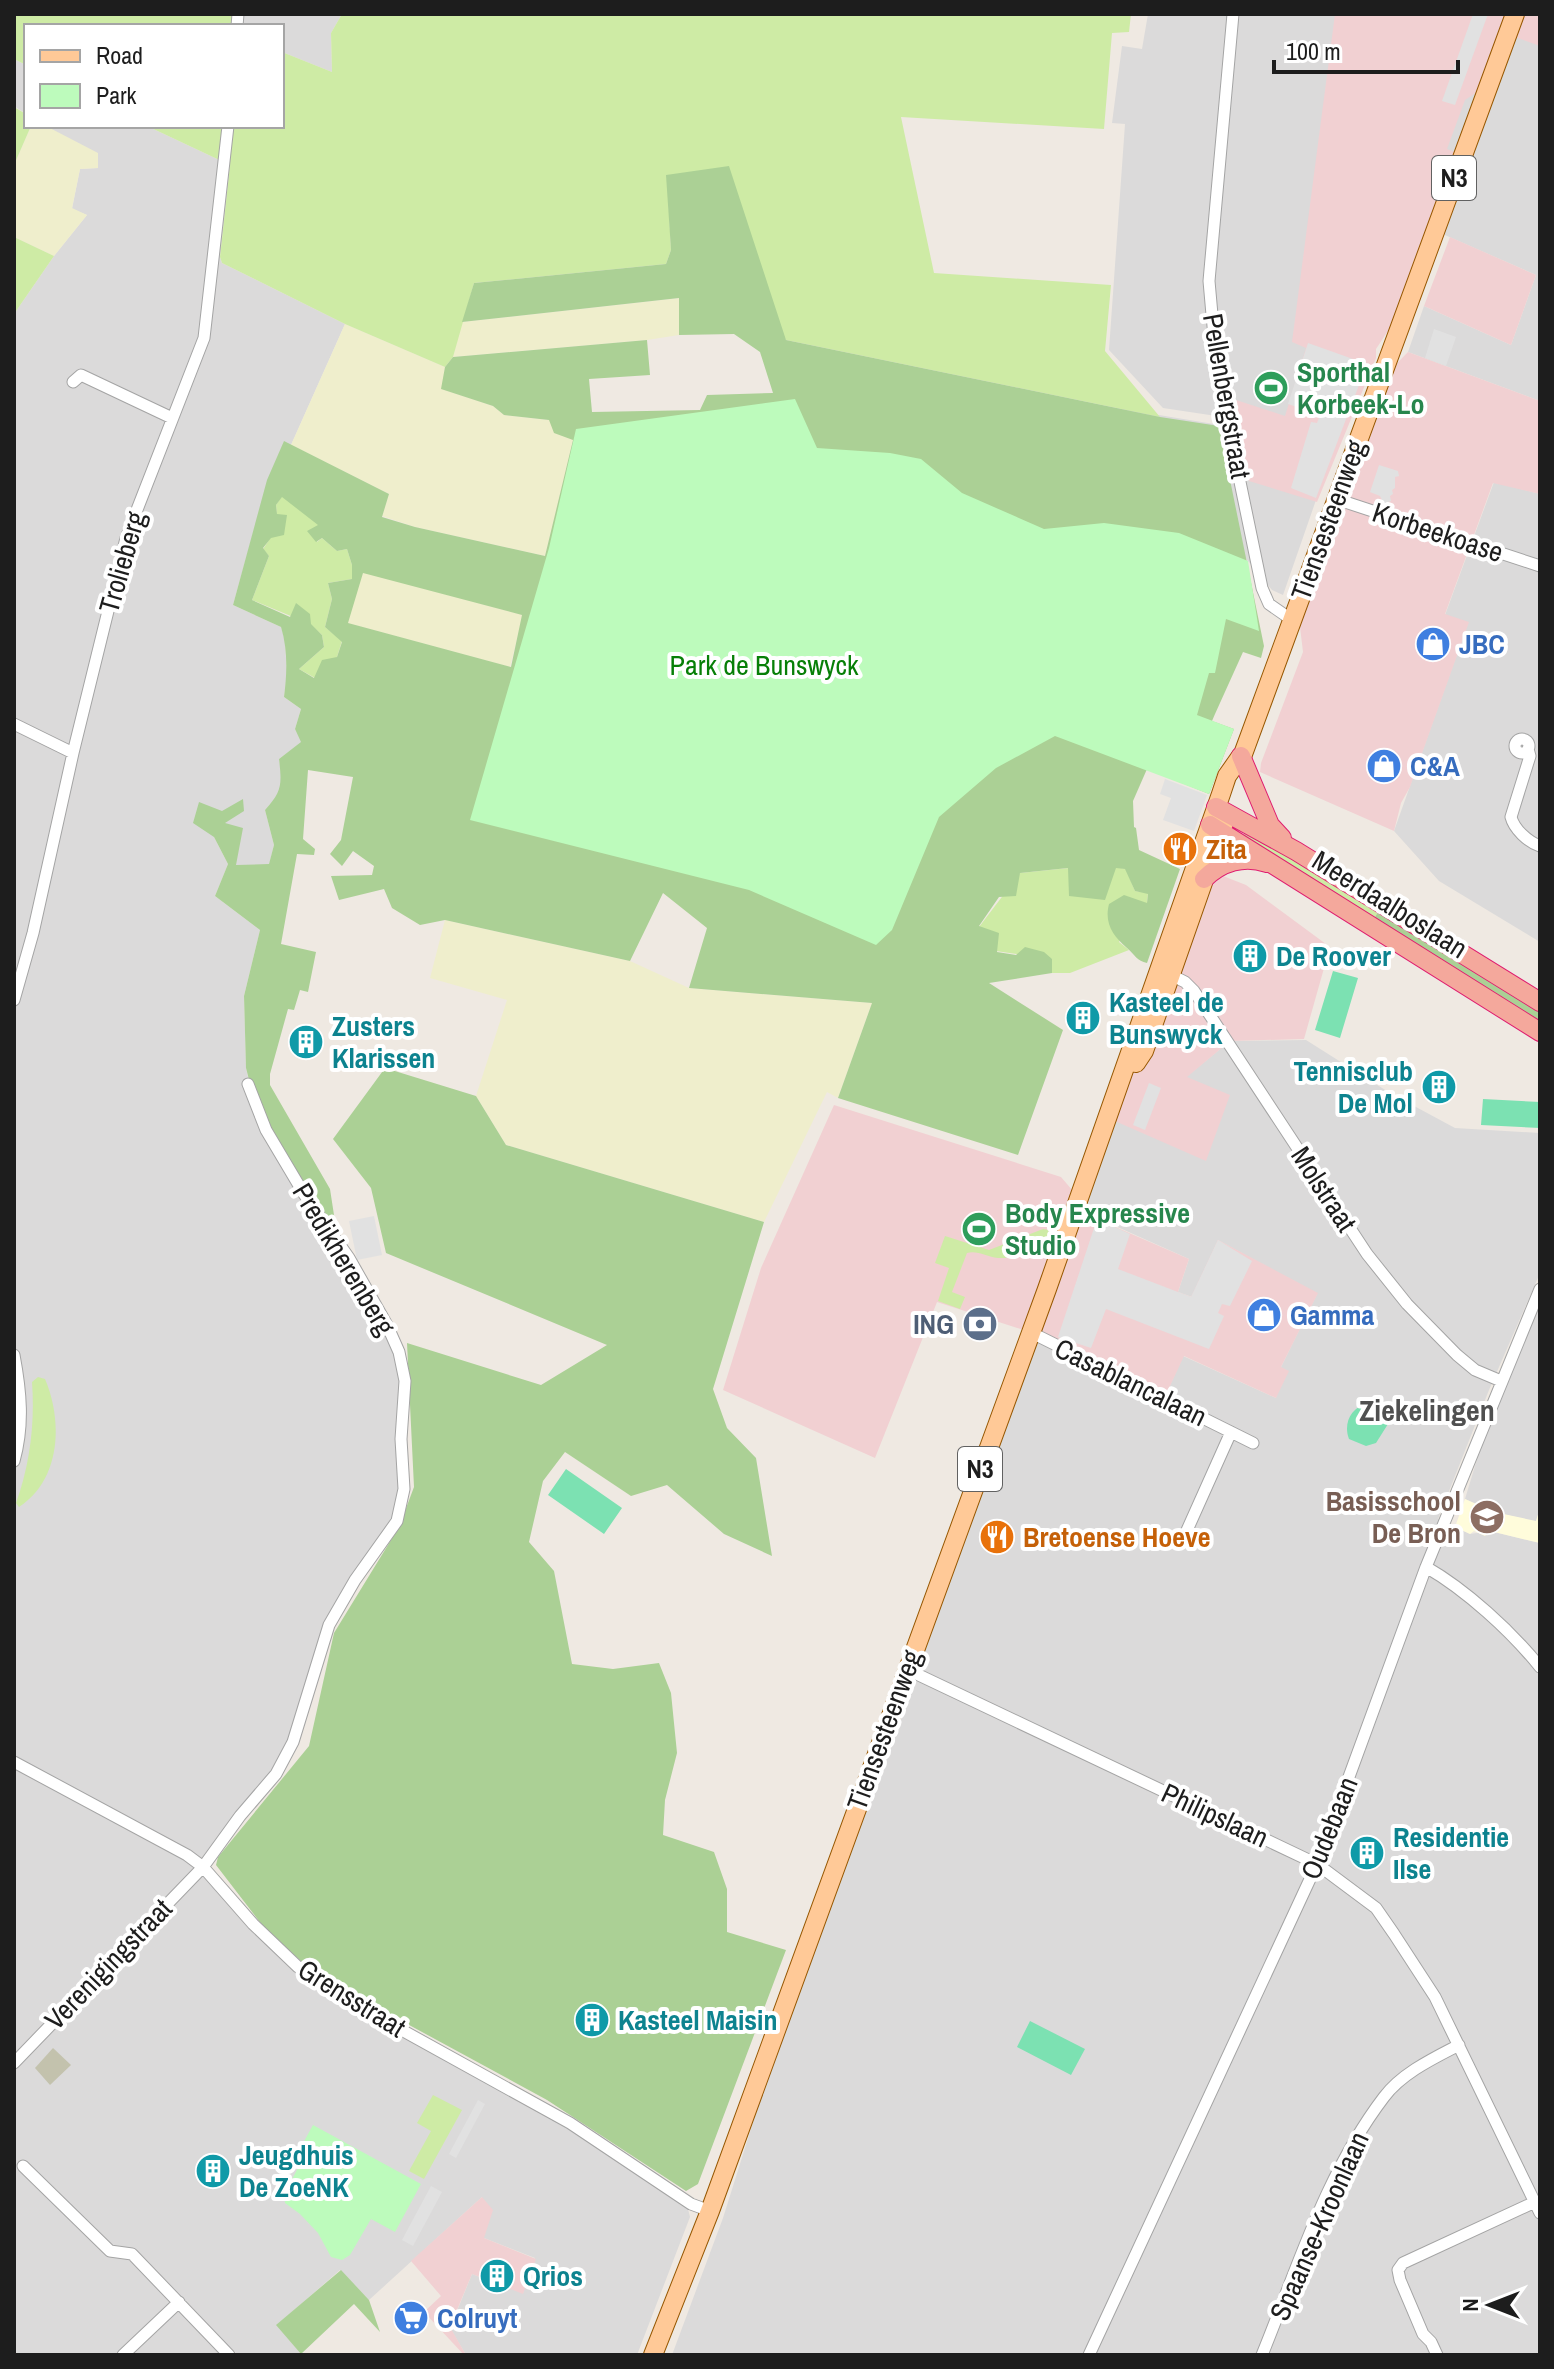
<svg xmlns="http://www.w3.org/2000/svg" width="1554" height="2369" font-family="'Archivo Narrow',sans-serif">
  <rect width="100%" height="100%" fill="#efe9e2"/>
  <!-- residential -->
  <path fill="#dbdada" d="M232 14H342L331 33 332 72 282 52V26H231Z
    M1148 14H1540V401L1408 352 1424 306 1511 345 1536 275 1413 221 1283 595 1272 590 1248 561 1061 399 1226 426 1223 417 1163 408 1109 350 1125 124 1112 123 1122 46 1142 49Z
    M14 59 26 65V114L14 106Z
    M46 126H147L230 165 220 257 222 263 345 324 291 445 284 442 268 480 233 605 281 627 285 640 287 675 284 697 301 709 295 729 302 742 279 759 282 779 279 794 265 810 274 845 269 865H236L224 824 242 799 214 837 228 864 215 896 260 930 244 996 246 1068 255 1108 387 1325 405 1381 397 1521 329 1625 293 1742 203 1867 298 1967 570 2123 688 2209 690 2217 637 2355H466L450 2328 472 2274 523 2293 535 2258 484 2238 482 2197 369 2300 340 2270 277 2325 302 2355H238L230 2347 221 2355H14V314L54 256 87 215 72 209 80 169 98 168Z
    M1494 482 1540 494V942L1439 881 1394 831 1468 623 1445 615Z
    M1306 1040 1390 1093 1455 1128 1540 1133V1273L1489 1390 1438 1519 1470 1534 1490 1531 1540 1543V2355H672L723 2218 827 1887 1030 1332 1164 1399 1183 1356 1276 1398 1281 1367 1317 1294 1218 1240 1192 1297 1178 1292 1189 1259 1075 1208 1108 1118 1186 1077 1230 1041Z
    M1540 1302V1508L1536 1522 1494 1512 1465 1499 1478 1456Z"/>
  <!-- commercial -->
  <path fill="#f1d0d2" d="M1335 14H1540V46L1507 34 1489 84 1465 100 1447 149 1462 155 1409 299 1376 349V358L1317 502 1249 481 1230 398 1285 416 1306 348 1292 342Z
    M1450 237 1536 275 1511 345 1424 306Z
    M1408 352 1540 401V494L1493 483 1445 614 1469 622 1410 787 1401 803 1394 831 1260 772 1261 763 1303 652 1300 627 1292 620 1377 384Z
    M1195 865 1246 885 1330 947 1304 1039 1230 1041 1187 1077 1230 1095 1206 1161 1108 1118Z
    M834 1105 1061 1177 1097 1219 1189 1259 1178 1292 1191 1297 1218 1240 1318 1293 1281 1367 1289 1371 1276 1398 1184 1356 1164 1399 1030 1332 937 1302 875 1458 723 1390 761 1268Z
    M482 2197 493 2210 484 2238 536 2259 523 2294 472 2274 450 2327 466 2355H464L424 2312 441 2296 411 2261Z"/>
  <!-- education -->
  <path fill="#fffcdb" d="M1465 1499 1494 1512 1536 1521 1540 1508V1543L1490 1531 1485 1536 1474 1531 1470 1534 1455 1527Z"/>
  <!-- construction -->
  <path fill="#c3c2ad" d="M53 2048 71 2065 50 2085 35 2068Z"/>
  <!-- farmland -->
  <path fill="#efeecc" d="M31 126H46L98 153V168L80 169 72 208 87 215 54 256 14 237V165Z
    M680 298 679 335 647 340 453 357 462 322Z
    M345 324 445 367 442 389 493 406 504 415 549 420 573 440 545 556 415 527 382 516 389 494 291 445Z
    M363 572 523 615 510 667 347 623Z
    M445 920 630 961 689 988 872 1003 838 1098 827 1092 764 1222 506 1145 476 1096 507 1000 430 978Z"/>
  <!-- grass -->
  <path fill="#ceeba5" d="M14 14H232L231 26H26V65L14 59Z
    M342 14H1131L1129 32 1112 33 1104 129 901 117 934 273 1111 285 1105 351 1160 417 786 340 667 175 671 250 666 264 474 283 453 357 445 367 345 324 222 263 220 257 230 165 147 126H282V52L332 72 331 33Z
    M14 107 26 114V126H31L14 165Z
    M14 237 54 256 14 314Z
    M282 496 319 525 317 542 322 538 337 551 347 549 352 565V579L328 583 332 599 325 627 342 641 337 657 315 678 299 669 324 647 322 635 310 624 252 600 269 556 263 549C273 536 278 521 276 505Z
    M1246 829 1379 910 1374 919 1243 838Z
    M1116 867 1126 869 1135 891 1148 893 1147 904 1139 902 1119 942 1129 950 1070 973H1052V959L996 951 979 927 1020 873 1069 868Z
    M1043 1229 1049 1230 1046 1241C1032 1249 1014 1259 998 1258 987 1257 977 1250 967 1253L952 1292 965 1297 960 1309 938 1301 949 1268 935 1263 945 1236 989 1250Z
    M38 1377 45 1379C63 1421 61 1480 19 1507L16 1503C30 1464 35 1424 32 1382Z
    M433 2095 462 2110 424 2179 409 2171 431 2131 417 2123Z"/>
  <!-- forest -->
  <path fill="#abd095" fill-rule="evenodd" d="M729 166 786 340 1160 417 1219 426 1264 646 1261 658 1243 652 1215 714 1212 721 1234 729 1209 794 1147 769 1133 801 1134 827 1136 828 1139 850 1180 869 1147 963C1137 961 1135 955 1127 948 1113 936 1104 923 1109 904L1124 895 1147 903 1148 894 1135 891 1125 869 1116 868 1105 900 1069 896 1068 868 1020 873 1016 896 999 897 979 926 999 933 997 952 1016 955 1025 947 1044 952 1052 959V973L989 983 1063 1030 1018 1155 838 1098 872 1003 689 988 707 928 663 893 630 961 445 920 420 925 392 908 384 889 339 900 331 876 372 875 374 866 353 851 342 866 330 854 341 840 353 777 308 770 303 839 315 849 314 855 297 854 281 944 316 952 308 992 300 990 294 1010 288 1009 270 1074V1085L330 1189 336 1228 293 1169 255 1103 246 1068 244 996 260 930 215 896 228 864 214 837 193 823 199 802 222 811 243 799 244 811 225 823 243 828 236 865 269 864 274 845 265 810C282 791 282 785 279 759L301 742 295 729 301 709 284 697C287 674 288 650 281 627L233 605 267 480 284 441 389 494 382 517 415 527 545 556 573 440 554 433 549 420 504 415 493 406 441 389 445 367 453 357 647 340 650 375 589 379 592 412 700 410 707 395 773 393 760 352 734 334 679 335V298L462 322 474 283 666 264 671 250 666 175ZM282 497 318 525 307 531 316 542 322 538 337 551 347 549 352 565V579L328 583 332 599 325 627 342 642 337 657 322 660 314 678 299 669 324 647 322 635 311 624 310 614 296 603 290 617 252 600 269 556 263 548 271 538 284 535 287 515 277 514 276 505ZM363 573 522 615 511 667 348 623Z
    M1379 910 1540 1013V1026L1374 919Z
    M385 1068 476 1096 506 1145 764 1222 713 1389 727 1428 756 1458 772 1556 724 1534 667 1485 631 1496 565 1452 543 1481 529 1542 554 1571 572 1664 613 1669 659 1663 671 1693 677 1753 665 1800 663 1835 714 1852 727 1889V1932L786 1950 698 2184 686 2191 547 2100 343 1989 302 1962 266 1930 216 1865 218 1857 309 1746 334 1633 399 1527 414 1487 407 1343 541 1385 607 1345 386 1253 371 1188 333 1139Z
    M341 2270 369 2300 380 2332 354 2304 301 2354 276 2325Z"/>
  <!-- park -->
  <path fill="#bdfbbc" d="M795 399 817 448 890 453 921 459 962 493 1044 529 1104 523 1179 533 1248 561 1259 631 1226 619 1215 673H1209L1197 715 1234 729 1209 794 1055 736 996 768 939 817 892 930 876 945 749 890 470 820 549 548 576 429Z
    M313 2125 421 2184 395 2232 371 2219 350 2255 342 2260 331 2257 318 2233 300 2214 285 2203 284 2195 302 2160 296 2156Z"/>
  <!-- pitch -->
  <path fill="#7ce1b2" d="M1333 971 1358 978 1340 1038 1315 1030Z
    M1483 1099 1540 1102V1128L1481 1125Z
    M1367 1403C1381 1406 1386 1410 1388 1424L1376 1443 1366 1446 1349 1439C1343 1423 1351 1408 1367 1403Z
    M566 1469 622 1508 604 1534 548 1495Z
    M1030 2021 1085 2049 1071 2075 1017 2047Z"/>
  <!-- parking -->
  <path fill="#e1e1e1" d="M1473 14H1488L1455 105 1442 101Z
    M1434 329 1456 337 1446 366 1425 358Z
    M1308 343 1367 364 1316 498 1291 488 1311 422 1317 423 1320 415 1288 404Z
    M1379 465 1398 471 1399 476 1395 477V488L1392 490 1393 494 1390 496 1391 501 1384 504 1380 496 1370 492Z
    M1165 779 1207 795 1194 831 1163 820 1171 798 1160 794Z
    M1149 1083 1161 1088 1145 1130 1133 1125Z
    M374 1216 382 1255 357 1260 349 1221Z
    M1097 1219 1130 1234 1118 1269 1191 1297 1218 1240 1252 1261 1230 1306 1222 1304 1218 1313 1224 1316 1209 1349 1106 1309 1091 1348 1058 1337Z
    M478 2100 485 2104 456 2158 449 2154Z
    M431 2186 442 2192 413 2246 402 2240Z"/>
  <g fill="none" stroke-linecap="round" stroke-linejoin="round">
    <defs>
      <path id="minor" d="M1233 14 1209 281 1217 371 1262 588 1269 604 1292 620
        M237 26 238 14
        M73 382 81 375 172 418
        M1336 499 1540 566
        M14 724 73 753
        M1515 746a7 7 0 1 1 14 0a7 7 0 1 1-14 0Z
        M1528 749 1530 756 1511 817C1514 829 1528 842 1540 846
        M1171 975 1185 982 1194 991 1367 1254 1407 1304 1457 1355 1475 1370 1501 1381
        M14 1000 33 933 73 753 126 538 204 338 228 126
        M1030 1332 1253 1443
        M14 1355C21 1392 24 1425 14 1461
        M1184 1537 1231 1432
        M1426 1567C1466 1590 1511 1631 1540 1667
        M906 1669 1317 1864 1376 1908 1394 1934 1435 1997 1540 2213
        M14 1762 187 1855 203 1867 253 1924 298 1967 342 1997 570 2123 691 2204 710 2211
        M14 2063 203 1867 240 1816 276 1774 293 1742 329 1625 355 1580 397 1521 404 1489 401 1439 405 1381 399 1352 387 1325 349 1258 304 1194 266 1130 248 1084
        M23 2166 110 2251 132 2254 229 2355
        M123 2355 179 2302
        M1089 2355 1317 1864 1426 1567 1540 1289
        M1262 2355C1298 2267 1326 2173 1384 2097 1402 2073 1434 2058 1459 2045
        M1437 2355 1431 2342 1423 2334 1400 2280 1398 2270 1403 2263 1535 2202"/>
      <path id="primary" d="M1239 765 1515 14
        M1136 1063 1144 1051 1226 817
        M653 2355 710 2211 1047 1289 1221 794 1227 776 1241 756"/>
      <path id="trunk" d="M1241 756 1270 825 1282 838
        M1216 807 1296 851 1540 1002
        M1210 825 1540 1032
        M1204 879C1221 862 1244 855 1267 863"/>
    </defs>
    <!-- minor casing -->
    <use href="#minor" stroke="#a4a4a4" stroke-width="13"/>
    <!-- primary casing -->
    <use href="#primary" stroke="#965700" stroke-width="20"/>
    <!-- trunk casing -->
    <use href="#trunk" stroke="#df1d70" stroke-width="20"/>
    <!-- minor -->
    <use href="#minor" stroke="#fff" stroke-width="11"/>
    <!-- primary -->
    <use href="#primary" stroke="#ffc997" stroke-width="18"/>
    <!-- trunk -->
    <use href="#trunk" stroke="#f4a89c" stroke-width="18"/>
  </g>
  <!-- icons -->
  <defs>
    <symbol id="stadium-disc" viewBox="-11 -11 22 22"><circle r="9.5" fill="#2e9e5b" stroke="#fff"/><path d="M0-5a6.5 5 0 1 0 0 10a6.5 5 0 1 0 0-10ZM-3.5-1.8h7v3.6h-7Z" fill="#fff"/></symbol>
    <symbol id="shop-disc" viewBox="-11 -11 22 22"><circle r="9.5" fill="#3f7fe0" stroke="#fff"/><path d="M-5-2.5h2.3a2.7 3.5 0 0 1 5.4 0H5L5.5 6h-11ZM-1.5-2.5h3a1.5 2.3 0 0 0-3 0Z" fill="#fff"/></symbol>
    <symbol id="restaurant-disc" viewBox="-11 -11 22 22"><circle r="9.5" fill="#e8710a" stroke="#fff"/><path d="M-5-6h1v4h1v-4h1v4h1v-4h1v5L-1.5 .5V6h-2V.5L-5-1ZM5-6V6H3V1.5H1.5Q1.5-4 5-6Z" fill="#fff"/></symbol>
    <symbol id="building-disc" viewBox="-11 -11 22 22"><circle r="9.5" fill="#0f9aa8" stroke="#fff"/><path d="M-4-6H4V6H1V3H-1V6H-4ZM-2.5-4.3h1.7v1.8h-1.7ZM.8-4.3h1.7v1.8H.8ZM-2.5-1h1.7V.8h-1.7ZM.8-1h1.7V.8H.8Z" fill="#fff"/></symbol>
    <symbol id="bank-disc" viewBox="-11 -11 22 22"><circle r="9.5" fill="#5c6f8a" stroke="#fff"/><path d="M-6-4H6V4H-6ZM0-2.3a2.3 2.3 0 1 0 0 4.6a2.3 2.3 0 1 0 0-4.6Z" fill="#fff"/></symbol>
    <symbol id="school-disc" viewBox="-11 -11 22 22"><circle r="9.5" fill="#8d6e63" stroke="#fff"/><path d="M0-5L7-2L0 1L-7-2ZM-4 1L0 2.5L4 1V4Q0 6-4 4Z" fill="#fff"/></symbol>
    <symbol id="supermarket-disc" viewBox="-11 -11 22 22"><circle r="9.5" fill="#3f7fe0" stroke="#fff"/><path d="M-6-5.5h2.5l.6 2H6L4.5 2H-2.5L-4.4-4H-6ZM-1.5 3.2a1.3 1.3 0 1 0 .1 0ZM3 3.2a1.3 1.3 0 1 0 .1 0Z" fill="#fff"/></symbol>
  </defs>
  <g fill-rule="evenodd">
    <use href="#stadium-disc" x="1251" y="368" width="40" height="40"/>
    <use href="#shop-disc" x="1413" y="624" width="40" height="40"/>
    <use href="#shop-disc" x="1364" y="746" width="40" height="40"/>
    <use href="#restaurant-disc" x="1160" y="829" width="40" height="40"/>
    <use href="#building-disc" x="1230" y="936" width="40" height="40"/>
    <use href="#building-disc" x="1063" y="998" width="40" height="40"/>
    <use href="#building-disc" x="286" y="1022" width="40" height="40"/>
    <use href="#building-disc" x="1419" y="1067" width="40" height="40"/>
    <use href="#stadium-disc" x="959" y="1209" width="40" height="40"/>
    <use href="#shop-disc" x="1244" y="1295" width="40" height="40"/>
    <use href="#bank-disc" x="960" y="1304" width="40" height="40"/>
    <use href="#school-disc" x="1467" y="1497" width="40" height="40"/>
    <use href="#restaurant-disc" x="977" y="1517" width="40" height="40"/>
    <use href="#building-disc" x="1347" y="1833" width="40" height="40"/>
    <use href="#building-disc" x="572" y="2000" width="40" height="40"/>
    <use href="#building-disc" x="193" y="2151" width="40" height="40"/>
    <use href="#building-disc" x="477" y="2256" width="40" height="40"/>
    <use href="#supermarket-disc" x="391" y="2298" width="40" height="40"/>
  </g>
  <g text-anchor="middle" stroke-width="8" stroke-linejoin="round" paint-order="stroke">
    <!-- shield labels -->
    <g fill="#fff" stroke="#616161" stroke-width="2">
      <rect x="1432" y="156" width="44" height="44" rx="6"/>
      <rect x="958" y="1447" width="44" height="44" rx="6"/>
    </g>
    <g font-size="26" font-weight="bold" fill="#1d1d1d">
      <text x="1454" y="187">N3</text>
      <text x="980" y="1478">N3</text>
    </g>
    <!-- leisure labels -->
    <g font-size="28" font-weight="bold" fill="#27864d" stroke="#fff" text-anchor="start">
      <text x="1297" y="382">Sporthal<tspan x="1297" dy="32">Korbeek-Lo</tspan></text>
      <text x="1005" y="1223">Body Expressive<tspan x="1005" dy="32">Studio</tspan></text>
    </g>
    <!-- street labels -->
    <g font-size="28" fill="#1d1d1d" stroke="#fff">
      <text transform="translate(1227 396) rotate(80)" y="10">Pellenbergstraat</text>
      <text transform="translate(1328 520) rotate(-70)" y="10">Tiensesteenweg</text>
      <text transform="translate(1438 532) rotate(18)" y="10">Korbeekoase</text>
      <text transform="translate(122 562) rotate(-74)" y="10">Trolieberg</text>
      <text transform="translate(1390 904) rotate(32)" y="10">Meerdaalboslaan</text>
      <text transform="translate(1324 1189) rotate(57)" y="10">Molstraat</text>
      <text transform="translate(344 1259) rotate(59)" y="10">Predikherenberg</text>
      <text transform="translate(1131 1382) rotate(26)" y="10">Casablancalaan</text>
      <text transform="translate(884 1730) rotate(-70)" y="10">Tiensesteenweg</text>
      <text transform="translate(1215 1815) rotate(25)" y="10">Philipslaan</text>
      <text transform="translate(1329 1828) rotate(-68)" y="10">Oudebaan</text>
      <text transform="translate(108 1964) rotate(-46)" y="10">Verenigingstraat</text>
      <text transform="translate(352 1998) rotate(32)" y="10">Grensstraat</text>
      <text transform="translate(1319 2226) rotate(-66)" y="10">Spaanse-Kroonlaan</text>
    </g>
    <!-- shop labels -->
    <g font-size="28" font-weight="bold" fill="#366cbe" stroke="#fff" text-anchor="start">
      <text x="1459" y="654">JBC</text>
      <text x="1410" y="776">C&amp;A</text>
      <text x="1290" y="1325">Gamma</text>
      <text x="437" y="2328">Colruyt</text>
    </g>
    <!-- park labels -->
    <g font-size="28" fill="#077f07" stroke="#fff">
      <text x="764" y="675">Park de Bunswyck</text>
    </g>
    <!-- food labels -->
    <g font-size="28" font-weight="bold" fill="#c56008" stroke="#fff" text-anchor="start">
      <text x="1206" y="859">Zita</text>
      <text x="1023" y="1547">Bretoense Hoeve</text>
    </g>
    <!-- culture labels -->
    <g font-size="28" font-weight="bold" fill="#0d838f" stroke="#fff" text-anchor="start">
      <text x="1276" y="966">De Roover</text>
      <text x="1109" y="1012">Kasteel de<tspan x="1109" dy="32">Bunswyck</tspan></text>
      <text x="332" y="1036">Zusters<tspan x="332" dy="32">Klarissen</tspan></text>
      <text x="1413" y="1081" text-anchor="end">Tennisclub<tspan x="1413" dy="32">De Mol</tspan></text>
      <text x="1393" y="1847">Residentie<tspan x="1393" dy="32">Ilse</tspan></text>
      <text x="618" y="2030">Kasteel Maisin</text>
      <text x="239" y="2165">Jeugdhuis<tspan x="239" dy="32">De ZoeNK</tspan></text>
      <text x="523" y="2286">Qrios</text>
    </g>
    <!-- service labels -->
    <g font-size="28" font-weight="bold" fill="#4e5e75" stroke="#fff" text-anchor="end">
      <text x="954" y="1334">ING</text>
    </g>
    <!-- education labels -->
    <g font-size="28" font-weight="bold" fill="#785e54" stroke="#fff" text-anchor="end">
      <text x="1461" y="1511">Basisschool<tspan x="1461" dy="32">De Bron</tspan></text>
    </g>
    <!-- neighbourhood labels -->
    <g font-size="30" font-weight="bold" fill="#505050" stroke="#fff">
      <text x="1427" y="1421">Ziekelingen</text>
    </g>
  </g>
  <!-- border -->
  <rect width="1554" height="2369" fill="none" stroke="#1d1d1d" stroke-width="32"/>
  <!-- legend -->
  <rect x="24" y="24" width="260" height="104" fill="#ffffff" stroke="#a5a5a5" stroke-width="2"/>
  <rect x="40" y="50" width="40" height="12" fill="#ffc997" stroke="#a5a5a5" stroke-width="2"/>
  <text x="96" y="64" font-size="24" fill="#1d1d1d">Road</text>
  <rect x="40" y="84" width="40" height="24" fill="#bdfbbc" stroke="#a5a5a5" stroke-width="2"/>
  <text x="96" y="104" font-size="24" fill="#1d1d1d">Park</text>
  <!-- north arrow -->
  <g transform="translate(1490 2305) rotate(270)" stroke="#ffffff" stroke-width="6" paint-order="stroke">
  <path d="M0-6L14 30L0 20L-14 30Z" fill="#1d1d1d"/>
  <text y="-12" font-size="22" font-weight="bold" text-anchor="middle" fill="#1d1d1d">N</text>
  </g>
  <!-- scale -->
  <path d="M1274 60v12h184v-12" fill="none" stroke="#1d1d1d" stroke-width="4"/>
  <text x="1286" y="60" font-size="24" fill="#1d1d1d" stroke="#ffffff" stroke-width="6" paint-order="stroke">100 m</text>
</svg>
